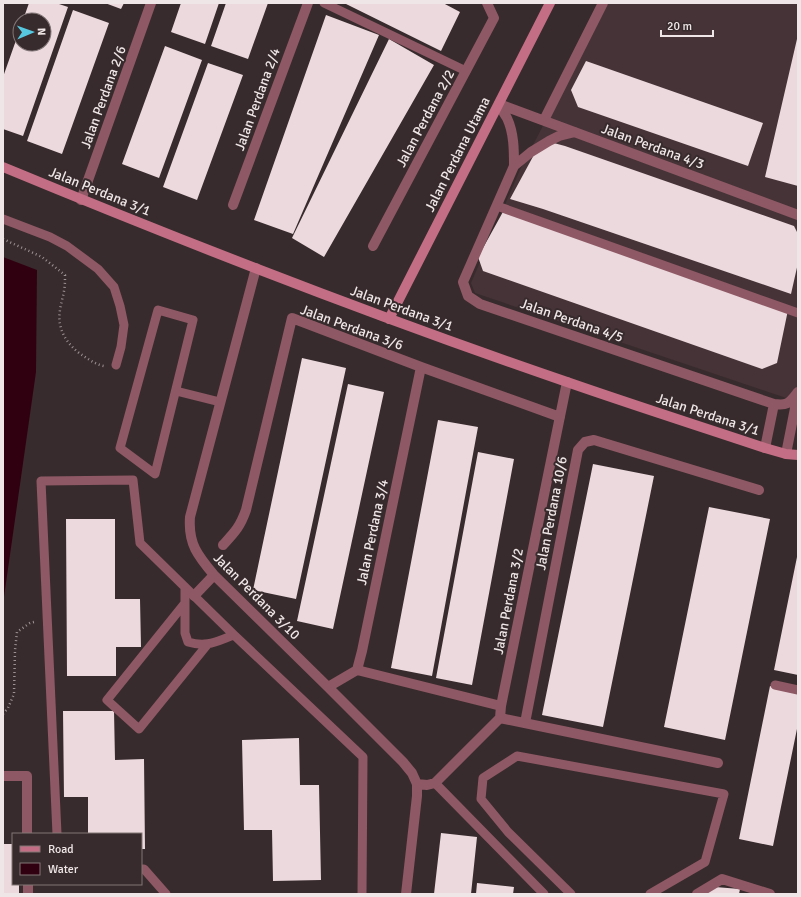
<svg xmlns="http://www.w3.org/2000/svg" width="801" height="897" font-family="Signika,sans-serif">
  <rect width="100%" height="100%" fill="#382b2d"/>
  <!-- built -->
  <path fill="#463337" d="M607 3H798V402L475 293 471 283 520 170Z"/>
  <!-- water -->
  <path fill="#300011" d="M3 257 37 270 36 372 3 604Z"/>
  <!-- building -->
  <path fill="#ebd9dd" d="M29 3H56L68 7 23 136 3 129V77L20 29V44H44V20H23Z
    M105 3H124L121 9Z
    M181 3H219L205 44 171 32Z
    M226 3H268L248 59 211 46Z
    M344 3H443L460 12 441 51Z
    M73 10 109 23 62 154 27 141Z
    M326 15 379 35 293 234 254 220Z
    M389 39 434 65 324 257 292 238Z
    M797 39H798V186L765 177Z
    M165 46 202 60 159 178 122 164Z
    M586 61 763 123 748 166 578 107 571 90Z
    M208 63 243 75 197 200 163 187Z
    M550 142 565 146 794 226 798 234V263L791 294 543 209 510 199 536 151Z
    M504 210 788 310 777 363 762 369 483 271 478 257Z
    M302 358 346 368 296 599 253 590Z
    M348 384 384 392 333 629 297 621Z
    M438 420 478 427 432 676 391 668Z
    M478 452 514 459 472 685 436 678Z
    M593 464 654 476 603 727 542 715Z
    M709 507 770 519 725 740 664 727Z
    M66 519H115V599H140L141 647H116V676H67Z
    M797 557H798V675L774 670Z
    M770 686 798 692V724L773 846 739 839Z
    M63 711H114L115 760 144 759 145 849H141V834H88V797H64Z
    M299 738 300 785H319L321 880 273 881 272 830H244L242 740Z
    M441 833 477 837 471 894H434Z
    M3 844H13V884H19V894H3Z
    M477 883 514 887 513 894H476Z
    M715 887 740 889 739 894H705Z"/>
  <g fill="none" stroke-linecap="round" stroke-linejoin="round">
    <!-- path -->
    <path stroke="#9c9193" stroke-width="2.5" stroke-dasharray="1 3" stroke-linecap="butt" d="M3 239 42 257 65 275C65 281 65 286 64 291 63 297 61 303 60 310 57 327 65 342 79 353 87 358 94 364 104 366
      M3 714 8 708 14 694 15 650 17 632 30 623 34 622"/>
    <!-- lane -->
    <path stroke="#8e5865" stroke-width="9" d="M324 3 466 71
      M497 206 798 313
      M3 219 50 237 67 246 98 269 114 287 120 306 124 325 121 347 116 365
      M158 310 193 320 155 474 120 448Z
      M176 391 220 402
      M185 587V633L188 642C207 648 217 641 234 635
      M185 603 107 700 139 729 207 645
      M775 685 798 690
      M435 783 544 894
      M57 834 41 481 133 480 140 543 234 635 363 757 362 894
      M141 869H144L166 894
      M571 894 508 832 481 799 483 778 517 756 724 794 705 862 650 894"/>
    <!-- street -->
    <path stroke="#8e5865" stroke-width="10" d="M499 104 798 215
      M499 104C501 109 504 113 507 118 514 133 514 150 514 166
      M544 120 603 3
      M575 132 559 136 549 141 531 152 514 166 463 282 468 296 480 304 774 404C788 406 789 403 798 392
      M81 200 151 3
      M233 205 308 3
      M373 246 494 18 487 3
      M256 268 190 517C188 544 198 556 214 575L328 687 403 762 412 773 417 784V796L406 894
      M765 448 774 404
      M786 454 798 393
      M223 545C235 532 240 527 246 510L292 318 421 367 560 417
      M194 596 214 575
      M357 670 501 706
      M328 687 357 670 362 651 421 367
      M500 718 718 763
      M525 723 578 450 585 442 594 440 759 490
      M3 776H27V834
      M417 784 427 785 435 783 500 718 501 706 567 382
      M28 884V894
      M697 894 722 879 770 894"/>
    <!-- secondary -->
    <path stroke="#c36e84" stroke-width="10" d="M3 167C189 244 377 317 567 382 633 405 699 426 765 448L786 454 798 455
      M389 319 550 3"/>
  </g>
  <g text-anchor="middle" stroke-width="4" stroke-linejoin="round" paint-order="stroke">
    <!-- street labels -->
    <g font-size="14" fill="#efe6e7" stroke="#382b2d">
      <text transform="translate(103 97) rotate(-70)" y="5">Jalan Perdana 2/6</text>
      <text transform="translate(257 99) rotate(-70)" y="5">Jalan Perdana 2/4</text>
      <text transform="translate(425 118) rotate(-62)" y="5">Jalan Perdana 2/2</text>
      <text transform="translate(653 146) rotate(20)" y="5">Jalan Perdana 4/3</text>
      <text transform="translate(457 154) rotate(-63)" y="5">Jalan Perdana Utama</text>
      <text transform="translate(100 191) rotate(22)" y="5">Jalan Perdana 3/1</text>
      <text transform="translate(402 308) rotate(20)" y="5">Jalan Perdana 3/1</text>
      <text transform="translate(572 320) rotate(19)" y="5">Jalan Perdana 4/5</text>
      <text transform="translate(352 327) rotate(20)" y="5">Jalan Perdana 3/6</text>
      <text transform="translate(708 414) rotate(18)" y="5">Jalan Perdana 3/1</text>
      <text transform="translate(551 513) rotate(-79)" y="5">Jalan Perdana 10/6</text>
      <text transform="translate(372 532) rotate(-78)" y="5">Jalan Perdana 3/4</text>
      <text transform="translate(257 596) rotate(45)" y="5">Jalan Perdana 3/10</text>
      <text transform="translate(508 601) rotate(-79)" y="5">Jalan Perdana 3/2</text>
    </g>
  </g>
  <!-- border -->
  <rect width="801" height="897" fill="none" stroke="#efe6e7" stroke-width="8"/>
  <!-- legend -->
  <rect x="12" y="833" width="130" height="52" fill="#382b2d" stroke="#817677"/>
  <rect x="20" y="846" width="20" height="6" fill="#c36e84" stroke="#817677"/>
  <text x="48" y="853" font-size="12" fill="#efe6e7">Road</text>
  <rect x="20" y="863" width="20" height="12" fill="#300011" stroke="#817677"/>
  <text x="48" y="873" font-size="12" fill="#efe6e7">Water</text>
  <!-- north arrow -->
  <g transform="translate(32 32) rotate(88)"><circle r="19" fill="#382b2d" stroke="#817677"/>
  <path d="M0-3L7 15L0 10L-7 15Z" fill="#56c9e1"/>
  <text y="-6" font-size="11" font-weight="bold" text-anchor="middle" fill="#efe6e7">N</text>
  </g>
  <!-- scale -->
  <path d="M661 30v6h52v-6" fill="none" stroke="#efe6e7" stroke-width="2"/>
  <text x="667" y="30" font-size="12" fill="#efe6e7" stroke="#382b2d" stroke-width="3" paint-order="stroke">20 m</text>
</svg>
